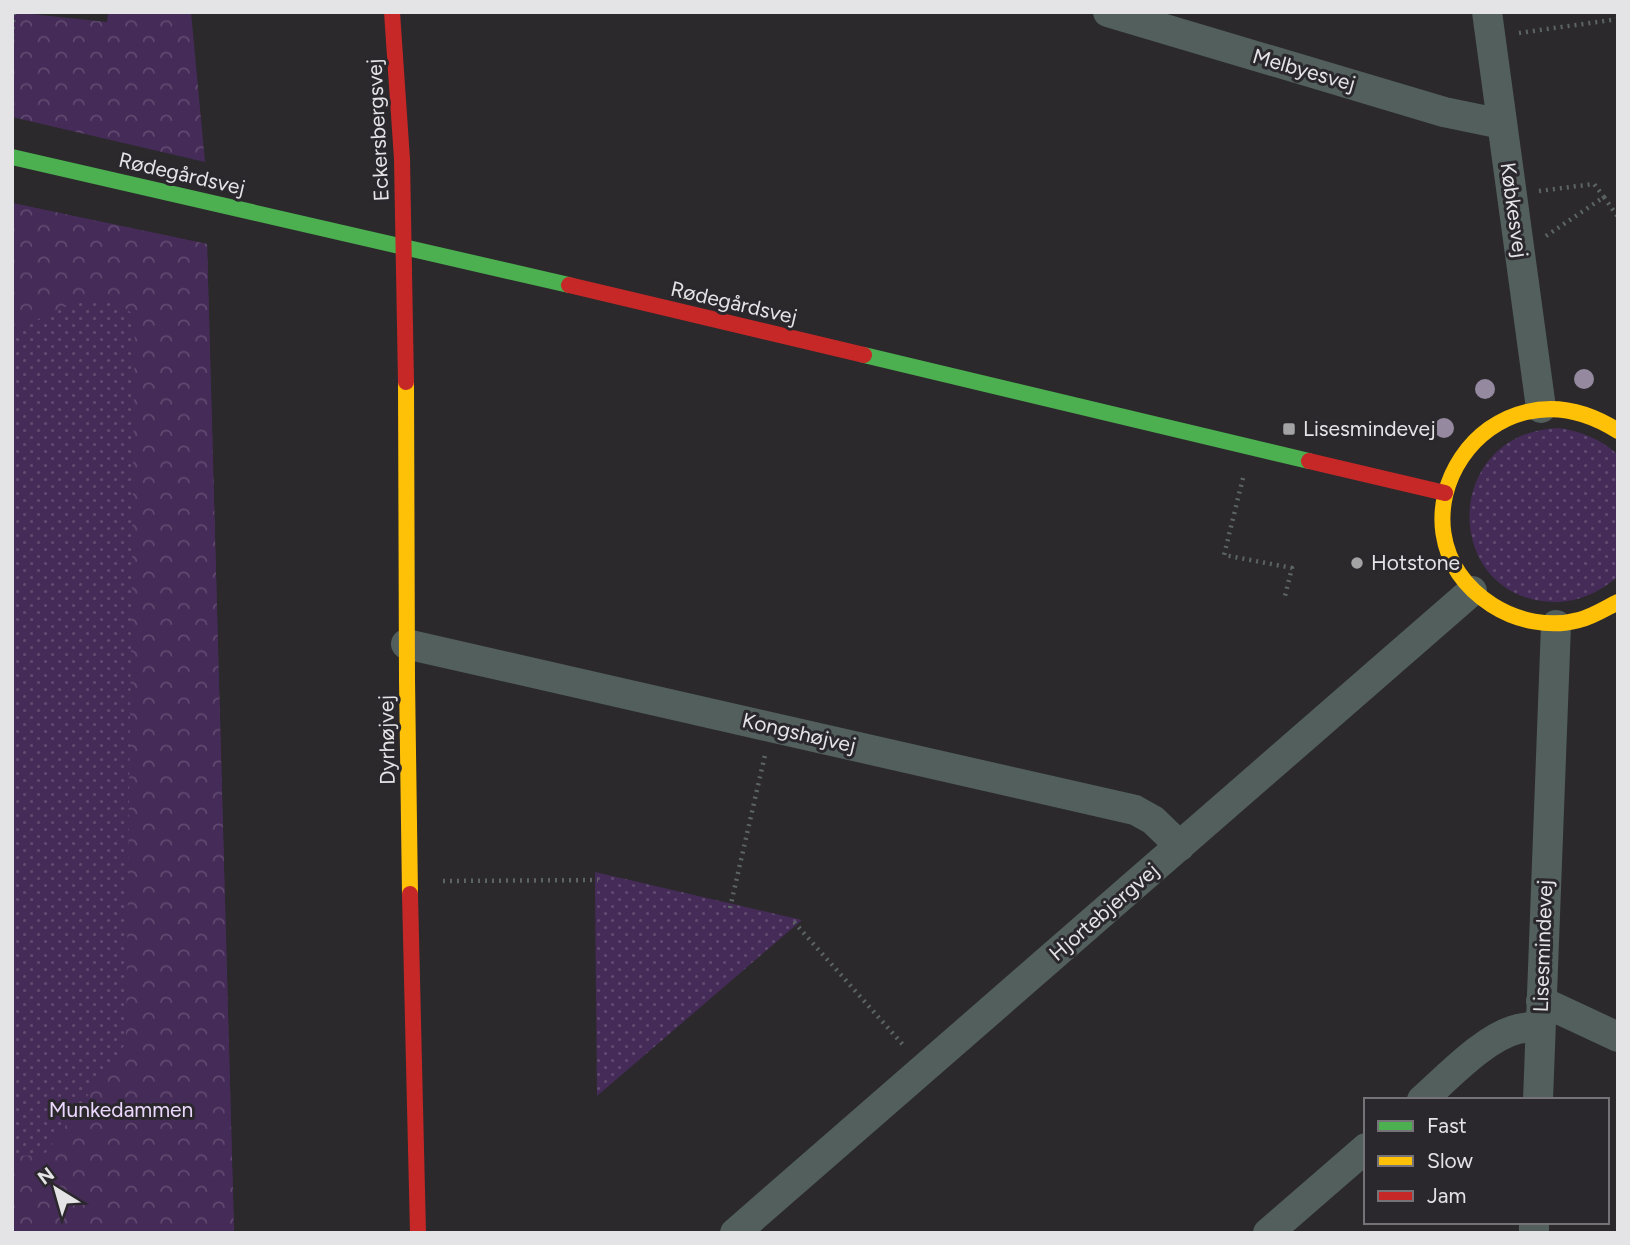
<svg xmlns="http://www.w3.org/2000/svg" width="1630" height="1245" font-family="Figtree,sans-serif">
  <defs>
    <pattern id="grass-dots" width="8" height="8" patternUnits="userSpaceOnUse" patternTransform="scale(1.75)"><rect width="8" height="8" fill="#452b58"/><path d="M2 2h.1M6 6h.1" fill="none" stroke="#604a70" stroke-width="1.8" stroke-linecap="round"/></pattern>
    <pattern id="forest-crowns" width="20" height="18" patternUnits="userSpaceOnUse" patternTransform="scale(1.75)"><rect width="20" height="18" fill="#452b58"/><path d="M2 6a3 3 0 1 1 6 0M12 15a3 3 0 1 1 6 0" fill="none" stroke="#604a70"/></pattern>
  </defs>
  <rect width="100%" height="100%" fill="#2b292c"/>
  <!-- grass -->
  <path fill="url(#grass-dots)" d="M12 203 207 244 234 1233H12Z
    M1558 428C1581 431 1601 439 1618 455V576C1601 592 1578 602 1555 602 1441 600 1440 433 1558 428Z
    M595 872 802 920 597 1096 595 888Z"/>
  <!-- forest -->
  <path fill="url(#forest-crowns)" d="M12 12 107 22 108 12H191L205 162 12 117Z
    M12 203 207 244 234 1233H12V1156L44 1155 126 1043 135 316C98 282 53 312 16 331L12 326Z"/>
  <g fill="none" stroke-linecap="round" stroke-linejoin="round">
    <!-- path -->
    <path stroke="#5c6464" stroke-width="4.5" stroke-dasharray="2 5" stroke-linecap="butt" d="M1519 33 1618 19
      M12 36 14 12
      M1539 191 1594 184 1604 197
      M1546 236 1604 197 1618 217
      M1243 478 1224 555 1292 568 1285 596
      M443 881 598 880
      M730 908 765 755
      M794 922 905 1047"/>
    <!-- street -->
    <path stroke="#525f5d" stroke-width="30" d="M1108 12 1444 112 1502 124
      M1487 12 1541 408
      M406 644 1135 810 1153 820 1180 846
      M1541 1001 1618 1037
      M1422 1100C1448 1077 1485 1037 1518 1029 1525 1027 1533 1027 1540 1026
      M1538 1100 1556 625
      M735 1233 1472 591
      M1268 1233 1366 1148
      M1534 1233V1222"/>
    <!-- fast -->
    <path stroke="#4caf50" stroke-width="16" d="M12 157 569 285
      M864 355 1309 461"/>
    <!-- slow -->
    <path stroke="#ffc107" stroke-width="16" d="M406 382 407 680 410 894
      M1618 431C1487 347 1374 528 1492 605 1517 621 1550 628 1579 620 1592 617 1606 608 1618 602"/>
    <!-- jam -->
    <path stroke="#c62828" stroke-width="16" d="M392 12 402 159 406 382
      M569 285 864 355
      M1309 461 1445 493
      M410 894 418 1233"/>
  </g>
  <!-- trees -->
  <g fill="#9589a0">
    <circle cx="1584" cy="379" r="10"/>
    <circle cx="1485" cy="389" r="10"/>
    <circle cx="1444" cy="428" r="10"/>
  </g>
  <!-- markers -->
  <g fill="#a3a2a5" stroke="#2b282d" stroke-width="2.5">
    <rect x="1282" y="422" width="14" height="14" rx="3.5"/>
    <circle cx="1357" cy="563" r="7"/>
  </g>
  <g text-anchor="middle" stroke-width="6" stroke-linejoin="round" paint-order="stroke">
    <!-- street labels -->
    <g font-size="21" fill="#e4e3e6" stroke="#2b282d">
      <text transform="translate(1304 70) rotate(16)" y="7">Melbyesvej</text>
      <text transform="translate(378 130) rotate(-93)" y="7">Eckersbergsvej</text>
      <text transform="translate(182 174) rotate(13)" y="7">Rødegårdsvej</text>
      <text transform="translate(1514 210) rotate(82)" y="7">Købkesvej</text>
      <text transform="translate(734 303) rotate(13)" y="7">Rødegårdsvej</text>
      <text transform="translate(799 733) rotate(13)" y="7">Kongshøjvej</text>
      <text transform="translate(387 740) rotate(-91)" y="7">Dyrhøjvej</text>
      <text transform="translate(1104 912) rotate(-41)" y="7">Hjortebjergvej</text>
      <text transform="translate(1543 946) rotate(-88)" y="7">Lisesmindevej</text>
    </g>
    <!-- poi labels -->
    <g font-size="21" fill="#e4e3e6" stroke="#2b282d" text-anchor="start">
      <text x="1303" y="436">Lisesmindevej</text>
      <text x="1371" y="570">Hotstone</text>
    </g>
    <!-- park labels -->
    <g font-size="21" fill="#ecd8fe" stroke="#2b282d">
      <text x="121" y="1117">Munkedammen</text>
    </g>
  </g>
  <!-- border -->
  <rect width="1630" height="1245" fill="none" stroke="#e4e3e6" stroke-width="28"/>
  <!-- legend -->
  <rect x="1364" y="1098" width="245" height="126" fill="#2b282d" stroke="#757377" stroke-width="2"/>
  <rect x="1378" y="1121" width="35" height="10" fill="#4caf50" stroke="#757377" stroke-width="2"/>
  <text x="1427" y="1133" font-size="21" fill="#e4e3e6">Fast</text>
  <rect x="1378" y="1156" width="35" height="10" fill="#ffc107" stroke="#757377" stroke-width="2"/>
  <text x="1427" y="1168" font-size="21" fill="#e4e3e6">Slow</text>
  <rect x="1378" y="1191" width="35" height="10" fill="#c62828" stroke="#757377" stroke-width="2"/>
  <text x="1427" y="1203" font-size="21" fill="#e4e3e6">Jam</text>
  <!-- north arrow -->
  <g transform="translate(56 1189) rotate(323)" stroke="#2b282d" stroke-width="5" paint-order="stroke">
  <path d="M0-5L12 26L0 18L-12 26Z" fill="#e4e3e6"/>
  <text y="-10" font-size="19" font-weight="bold" text-anchor="middle" fill="#e4e3e6">N</text>
  </g>
</svg>
